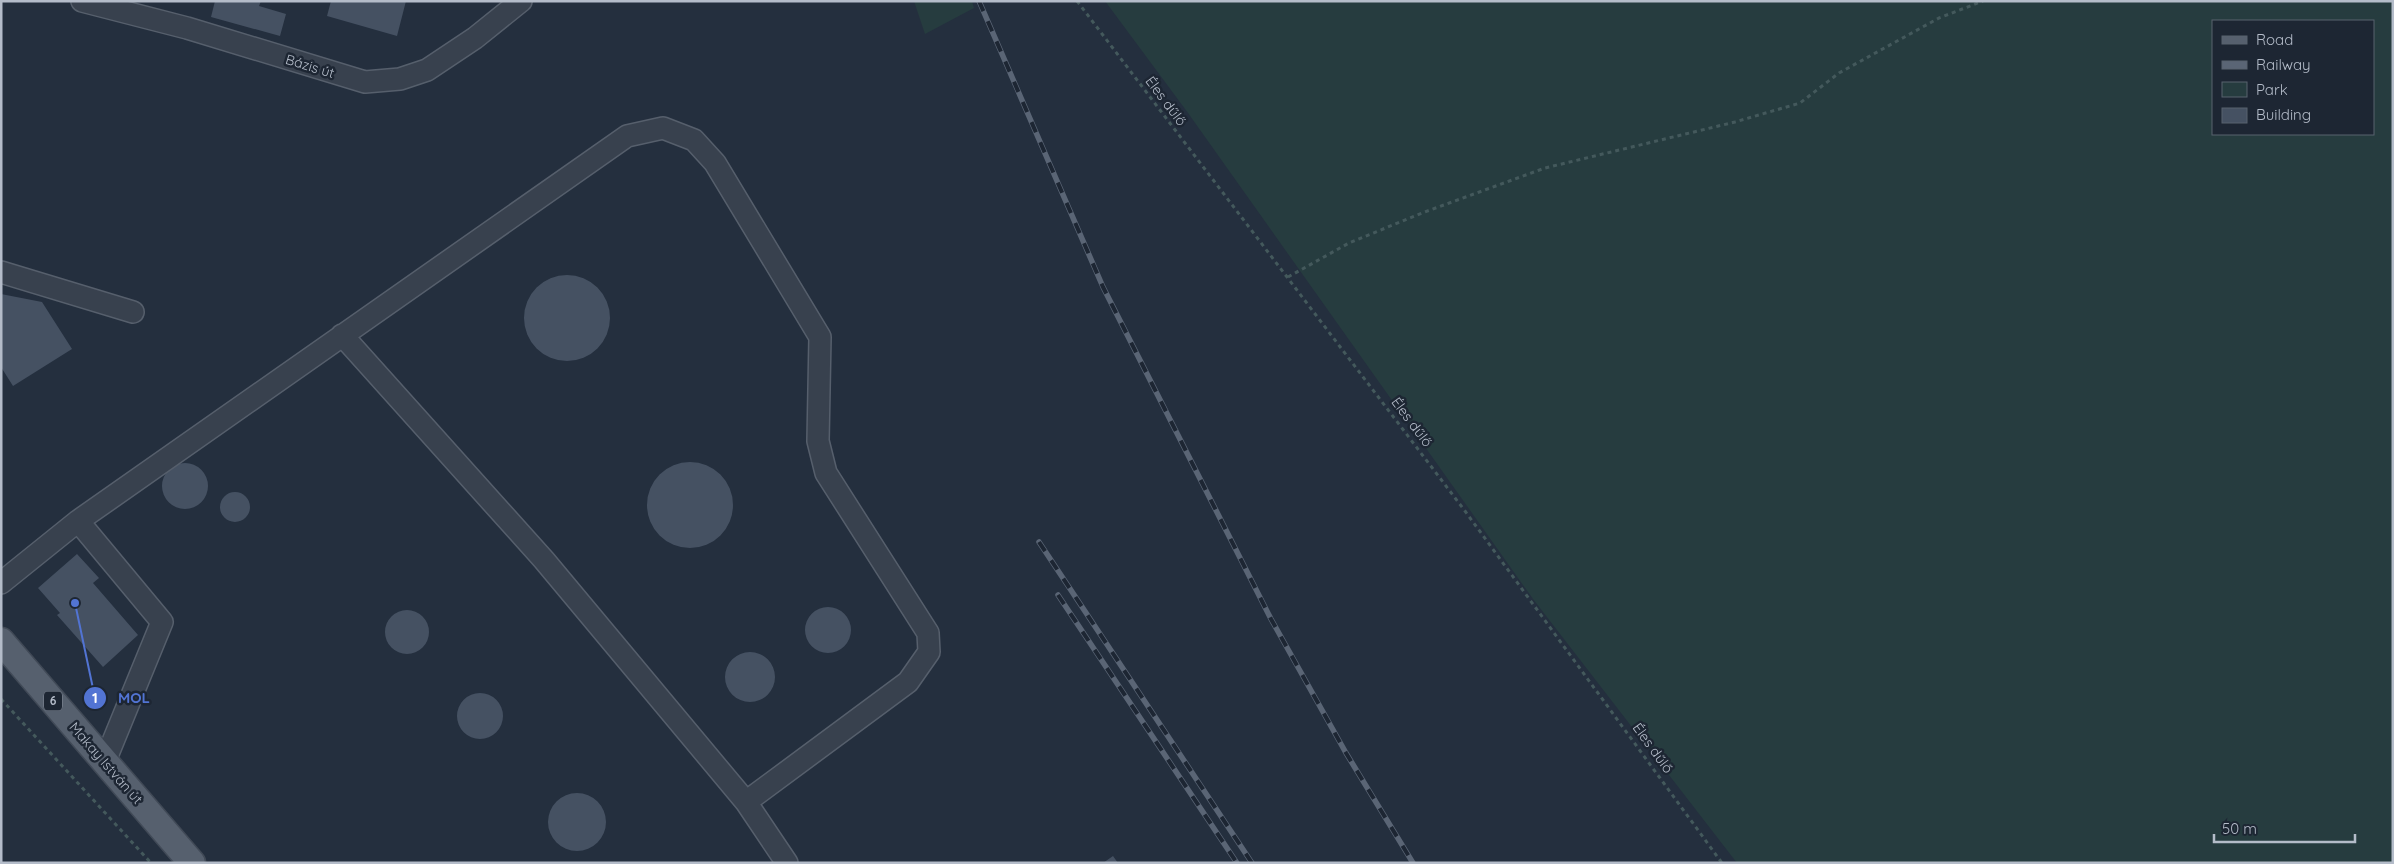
<svg xmlns="http://www.w3.org/2000/svg" width="2394" height="864" font-family="Quicksand,sans-serif">
  <rect width="100%" height="100%" fill="#242f3e"/>
  <!-- green -->
  <path fill="#263c3f" fill-rule="evenodd" d="M914 1H972L974 8 925 34Z
    M1105 1H2393V863H1737L1533 599 1188 113ZM2213 21H2373V134H2213Z"/>
  <!-- building -->
  <path fill="#455162" d="M215 1H261L259 6 286 14 280 36 211 17Z
    M331 1H406L397 36 327 16Z
    M524 318a43 43 0 1 1 86 0a43 43 0 1 1-86 0Z
    M1 294 42 302 72 349 13 386 1 367Z
    M647 505a43 43 0 1 1 86 0a43 43 0 1 1-86 0Z
    M162 486a23 23 0 1 1 46 0a23 23 0 1 1-46 0Z
    M220 507a15 15 0 1 1 30 0a15 15 0 1 1-30 0Z
    M77 554 99 578 93 583 138 635 103 667 57 615 60 613 38 588Z
    M805 630a23 23 0 1 1 46 0a23 23 0 1 1-46 0Z
    M385 632a22 22 0 1 1 44 0a22 22 0 1 1-44 0Z
    M725 677a25 25 0 1 1 50 0a25 25 0 1 1-50 0Z
    M457 716a23 23 0 1 1 46 0a23 23 0 1 1-46 0Z
    M548 822a29 29 0 1 1 58 0a29 29 0 1 1-58 0Z
    M1113 856 1118 863H1103Z"/>
  <g fill="none" stroke-linecap="round" stroke-linejoin="round">
    <defs>
      <path id="minor" d="M82 1 187 28 365 82 400 79 427 70 475 38 521 1
        M1 272 133 312
        M342 335 544 560 746 802
        M78 521 162 622 105 761
        M1 583 78 521 627 136 663 128 694 140 715 163 820 337 818 441 826 473 928 633 929 652 908 682 746 802 787 863"/>
      <path id="major" d="M1 641 192 863"/>
    </defs>
    <!-- minor casing -->
    <use href="#minor" stroke="#565f6c" stroke-width="24"/>
    <!-- major casing -->
    <use href="#major" stroke="#414a57" stroke-width="29"/>
    <!-- path -->
    <path stroke="#44595c" stroke-width="3" stroke-dasharray="4 4" stroke-linecap="butt" d="M1077 1 1465 511 1722 863
      M1288 277 1349 243 1422 213 1545 168 1735 122 1800 103 1839 73 1939 18 1983 1
      M1 699 151 863"/>
    <!-- minor -->
    <use href="#minor" stroke="#38414e" stroke-width="21"/>
    <!-- major -->
    <use href="#major" stroke="#56606e" stroke-width="26"/>
    <defs>
      <path id="rail" d="M979 1 1103 287 1271 619 1346 753 1413 863
        M1039 542 1252 863
        M1058 595 1237 863"/>
    </defs>
    <!-- rail casing -->
    <use href="#rail" stroke="#5a6575" stroke-width="5.5"/>
    <!-- rail -->
    <use href="#rail" stroke="#1d2633" stroke-width="4" stroke-dasharray="11" stroke-linecap="butt"/>
  </g>
  <g text-anchor="middle" stroke-width="5" stroke-linejoin="round" paint-order="stroke">
    <!-- shield labels -->
    <rect fill="#1d2633" stroke="#878f9c" stroke-width="1" x="44" y="691.5" width="18" height="19" rx="4"/>
    <g font-size="12" font-weight="bold" fill="#b4bcc9">
      <text x="53" y="705">6</text>
    </g>
    <!-- street labels -->
    <g font-size="14" fill="#b4bcc9" stroke="#1d2633">
      <text transform="translate(310 66) rotate(17)" y="5">Bázis út</text>
      <text transform="translate(1166 101) rotate(53)" y="5">Éles dűlő</text>
      <text transform="translate(1412 422) rotate(53)" y="5">Éles dűlő</text>
      <text transform="translate(1653 748) rotate(54)" y="5">Éles dűlő</text>
      <text transform="translate(106 763) rotate(49)" y="5">Makay István út</text>
    </g>
  </g>
  <!-- callouts -->
  <path fill="none" stroke="#5274d3" stroke-width="2" d="M75 603L95 698"/>
  <g fill="#5274d3" stroke="#1d2633" stroke-width="2">
    <circle cx="75" cy="603" r="5"/>
    <circle cx="95" cy="698" r="12"/>
  </g>
  <g font-size="15" text-anchor="middle" font-weight="bold" fill="#fff">
    <text x="95" y="703">1</text>
  </g>
  <g font-size="15" text-anchor="middle" font-weight="bold" fill="#5274d3" stroke="#1d2633" stroke-width="5" stroke-linejoin="round" paint-order="stroke">
    <text x="134" y="703">MOL</text>
  </g>
  <!-- border -->
  <rect width="2394" height="864" fill="none" stroke="#b4bcc9" stroke-width="5"/>
  <!-- legend -->
  <rect x="2212" y="20" width="162" height="115" fill="#1d2633" stroke="#59626f"/>
  <rect x="2222" y="36" width="25" height="8" fill="#56606e" stroke="#59626f"/>
  <text x="2256" y="45" font-size="15" fill="#b4bcc9">Road</text>
  <rect x="2222" y="61" width="25" height="8" fill="#5a6575" stroke="#59626f"/>
  <text x="2256" y="70" font-size="15" fill="#b4bcc9">Railway</text>
  <rect x="2222" y="82" width="25" height="15" fill="#263c3f" stroke="#59626f"/>
  <text x="2256" y="95" font-size="15" fill="#b4bcc9">Park</text>
  <rect x="2222" y="108" width="25" height="15" fill="#455162" stroke="#59626f"/>
  <text x="2256" y="120" font-size="15" fill="#b4bcc9">Building</text>
  <!-- scale -->
  <path d="M2214 834v8h141v-8" fill="none" stroke="#b4bcc9" stroke-width="2.5"/>
  <text x="2222" y="834" font-size="15" fill="#b4bcc9" stroke="#1d2633" stroke-width="4" paint-order="stroke">50 m</text>
</svg>
